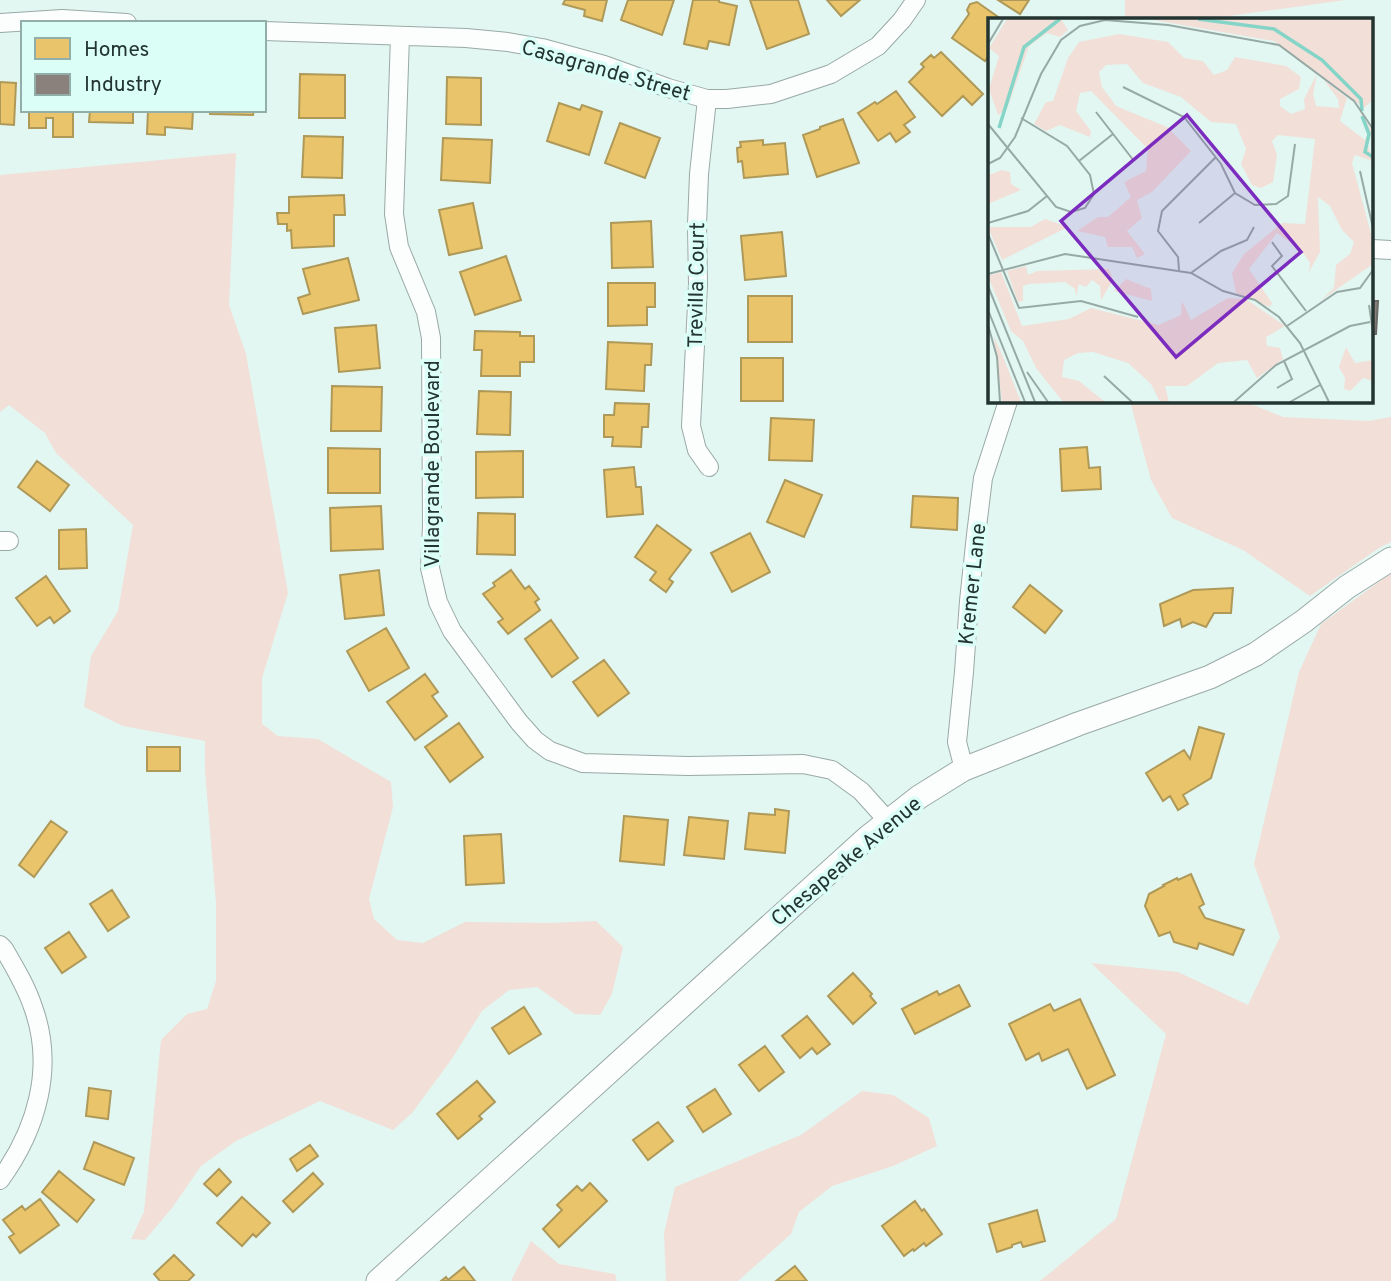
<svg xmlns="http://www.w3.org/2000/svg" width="1391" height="1281" font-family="Overpass,sans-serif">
  <rect width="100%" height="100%" fill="#e3f7f2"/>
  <!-- green -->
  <path fill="#f1dfd8" d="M1125 0H1345L1208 19H1125Z
    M236 153 229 305 246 354 288 593 262 678V724L278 736 318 739 391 782 393 807 369 899 374 919 397 940 423 943 465 922 551 923 596 921 623 947 612 994 600 1015 575 1014 537 987 509 990 482 1011 451 1060 412 1113 393 1130 320 1101 236 1141 201 1166 172 1208 145 1240 131 1239 144 1212 161 1040 187 1014 207 1009 216 981V903L205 771V741L123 726 84 707 91 656 118 611 133 525 56 453 45 433 9 405 0 412V175Z
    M1130 401H1243L1283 417 1368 421 1391 417V542L1379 548 1310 596 1243 550 1172 518 1151 480Z
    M1391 573V1281H1040L1116 1219 1166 1034 1091 963 1178 972 1248 1005 1280 937 1254 864 1299 672 1321 624Z
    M862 1091 893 1095 929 1118 937 1146 893 1166 832 1186 799 1212 791 1234 738 1281H666L664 1233 675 1187 801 1135Z
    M531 1241 559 1264 615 1274 617 1281H511Z"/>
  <!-- homes -->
  <path fill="#e9c46a" stroke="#ae9959" stroke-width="2" d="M565 0H607L602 21 584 16 585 10 563 4Z
    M628 0H674L662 35 621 20Z
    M693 0H719V2L737 6 729 45 709 41 707 49 684 44Z
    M750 0H798L809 34 767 49Z
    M827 0H860L841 16Z
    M998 0H1029L1020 14Z
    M977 2 1001 19H990V54L985 61 952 38 969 14 967 10 970 4Z
    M941 52 983 94 972 105 963 96 942 116 909 82 924 67 921 64 931 55 934 58Z
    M300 74 345 75V118H299Z
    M447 77 481 78V125L446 124Z
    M0 82 16 83 14 125 0 124Z
    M896 91 915 117 904 125 910 132 896 142 890 133 878 141 858 113 875 102 877 104Z
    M559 103 580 110 582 105 602 112 589 155 547 141Z
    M29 110H73V137H53V118H46V128H29Z
    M90 110H133V123L89 122Z
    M148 110H193L192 129 165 127V135L147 134Z
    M210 110H254L253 115 210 114Z
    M843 119 859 163 817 177 803 135 820 129V127Z
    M620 123 660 138 645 178 605 163Z
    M304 136 343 137 342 178 302 177Z
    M443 138 492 140 490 183 441 180Z
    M763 140V145L785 143 788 174 744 178 742 161 738 162 737 148 741 147 740 142Z
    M344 195 345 215H334V246L292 248 291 230 287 231V224H278L277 213H289V197Z
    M473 203 482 248 449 255 439 210Z
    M651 221 653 267 612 268 611 223Z
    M782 232 786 276 745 280 741 236Z
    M506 256 521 300 475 315 460 272Z
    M348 258 359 300 303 314 298 298 310 294 303 269Z
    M608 283H655V307H647V325L608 326Z
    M748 296H792V342H748Z
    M376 325 380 368 339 372 335 328Z
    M475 331 520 332V336H534V362H520V376H481L482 350H474Z
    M608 342 652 344 651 365H645L644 391 606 389Z
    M741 358H783V401H741Z
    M332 386 382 387 381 431H331Z
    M479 391 511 392 510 435 477 434Z
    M615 403 649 404 648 427H642L641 447 612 446 613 437H604V415H614Z
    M771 418 814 420 812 461 769 460Z
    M1087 447 1089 468 1100 467 1101 489 1062 491 1060 449Z
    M328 448 380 449V493H328Z
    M523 451V497L476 498V452Z
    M37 461 69 485 50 511 18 487Z
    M634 467 636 487H641L643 514 607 517 604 470Z
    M785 480 822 495 804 537 767 522Z
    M913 496 958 498 957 530 911 527Z
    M381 506 383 549 331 551 330 508Z
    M478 513 515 514V555L477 554Z
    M657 525 691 550 669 579 673 582 666 592 650 580 656 572 635 557Z
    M86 529 87 568 59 569V530Z
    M750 533 770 572 732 592 711 553Z
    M379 570 384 615 345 619 340 575Z
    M511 570 525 589 529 586 539 599 535 602 540 610 508 634 498 622 503 619 483 594 495 586 493 583Z
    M46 576 70 611 54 623 50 617 37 626 16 598Z
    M1030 585 1062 611 1045 633 1013 607Z
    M1233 588 1231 613H1214L1206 627 1193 622 1182 627 1180 619 1164 626 1160 604 1193 590Z
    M551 620 578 658 552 677 525 639Z
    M386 628 409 668 369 691 347 651Z
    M604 660 629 693 598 716 573 682Z
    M425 674 438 692 432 696 447 716 415 740 387 702Z
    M459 723 483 757 450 782 425 747Z
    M1199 727 1224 734 1211 778 1183 795 1188 804 1178 810 1170 796 1163 801 1146 773 1184 750 1190 759Z
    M147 747H180V771H147Z
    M775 809 789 811 785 853 745 849 749 813 775 815Z
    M624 816 668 820 664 865 620 861Z
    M689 817 728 821 724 859 684 855Z
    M51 821 67 832 34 877 19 865Z
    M501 834 504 883 466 885 464 836Z
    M1191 874 1204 904 1199 907 1205 918 1244 930 1233 955 1199 943 1197 949 1174 942 1170 932 1159 936 1145 906 1149 894 1164 886 1163 885 1177 878 1178 880Z
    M112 890 129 917 108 931 90 904Z
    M69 932 86 957 62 973 45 948Z
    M853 973 872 994 870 996 876 1003 853 1024 828 996Z
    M959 985 970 1006 915 1034 902 1009 937 991 939 995Z
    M1080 999 1115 1075 1087 1089 1068 1049 1042 1061 1039 1053 1026 1060 1009 1024 1050 1004 1054 1011Z
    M524 1007 541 1034 509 1054 492 1028Z
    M807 1016 830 1044 817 1054 812 1048 800 1058 782 1036Z
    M765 1046 784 1072 759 1091 739 1065Z
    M477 1081 495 1102 479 1116 482 1119 458 1139 437 1114Z
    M89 1088 111 1091 108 1119 86 1116Z
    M715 1089 731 1114 703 1132 687 1107Z
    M658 1122 673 1141 648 1160 633 1140Z
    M94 1142 134 1158 124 1185 84 1169Z
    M310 1145 318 1156 297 1171 290 1159Z
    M219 1169 231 1182 217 1196 204 1184Z
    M59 1171 94 1200 77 1222 42 1192Z
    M313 1173 323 1184 293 1212 283 1201Z
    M590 1183 607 1201 559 1247 543 1229 562 1210 557 1205 577 1186 582 1191Z
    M242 1197 270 1223 256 1237 253 1234 242 1246 217 1223Z
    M40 1199 59 1225 20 1253 9 1237 14 1234 3 1220 22 1206 25 1210Z
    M915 1201 922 1211 924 1209 942 1234 926 1246 924 1243 914 1251 913 1249 904 1256 882 1226Z
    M1037 1210 1045 1241 1023 1247 1021 1242 1012 1245V1247L997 1252 989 1224Z
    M174 1255 194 1275 188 1281H160L154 1274Z
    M795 1266 807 1281H776Z
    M464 1267 475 1281H441L446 1277 448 1280Z"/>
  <!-- industry -->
  <path fill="#8a817c" stroke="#6b6a66" stroke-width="2" d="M1372 301H1378L1376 334H1373V347Z"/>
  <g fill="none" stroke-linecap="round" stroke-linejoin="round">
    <defs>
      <path id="minor" d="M0 23 62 19 127 23
        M264 31 466 38 508 42 542 48 604 65 668 88 707 99H727L771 94 831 74 878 46 902 20 916 0
        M400 36 394 214 399 247 426 312 431 338 432 526 430 568 438 602 452 631 519 722 535 740 550 751 583 763 688 766 803 764 832 770 861 791 888 821
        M707 99 699 174 697 225 698 284 691 426 697 450 709 467
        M1372 249 1391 250
        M0 541H9
        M964 769 957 742 964 672 969 601 976 535 983 478 1008 401
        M0 945 4 949C15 968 26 986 33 1007 55 1067 37 1129 0 1180"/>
      <path id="tertiary" d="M378 1281 868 837 919 797 964 769 1078 724 1210 677 1256 654 1304 621 1347 587 1391 559"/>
    </defs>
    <!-- minor casing -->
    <use href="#minor" stroke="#99a9a6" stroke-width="20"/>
    <!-- tertiary casing -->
    <use href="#tertiary" stroke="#99a9a6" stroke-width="25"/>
    <!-- minor -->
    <use href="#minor" stroke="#fbfefd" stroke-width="18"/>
    <!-- tertiary -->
    <use href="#tertiary" stroke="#fbfefd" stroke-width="23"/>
  </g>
  <g text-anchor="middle" stroke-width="7" stroke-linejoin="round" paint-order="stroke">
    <!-- street labels -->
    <g font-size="21" fill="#233431" stroke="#dbfff7">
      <text transform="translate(606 70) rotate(16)" y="7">Casagrande Street</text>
      <text transform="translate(696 285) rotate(-89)" y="7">Trevilla Court</text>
      <text transform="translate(432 464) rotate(-90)" y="7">Villagrande Boulevard</text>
      <text transform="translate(972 584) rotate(-84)" y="7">Kremer Lane</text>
      <text transform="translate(846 861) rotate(-40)" y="7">Chesapeake Avenue</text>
    </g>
  </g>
  <!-- overview -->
  <g transform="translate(988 18)">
    <rect width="385" height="385" fill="#e3f7f2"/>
    <path d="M19 1H73L80 12 72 19 59 15 41 28 19 91 10 97 1 71 11 38 1 30ZM160 1H385V82L376 90 286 23ZM131 16 180 24 196 40 215 43 226 57 239 52 247 39 298 48 313 59 311 71 292 81V88L303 96 317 91 316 81 329 56 325 76 328 88 351 90 350 81 335 61 359 80 352 103 377 122 380 116 372 93 384 113 380 127 385 143 367 137 364 145 385 223V246L332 283 346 270 348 247 362 236 366 224 354 212 342 188 330 179 332 234 321 254 322 245 314 233 289 215 261 251 284 285 282 289 248 275 244 255 256 236 294 205 317 206 327 121 290 117 284 123 289 137 285 164 273 170 264 167 253 146 258 131 248 106 223 104 193 79 155 65 139 46 118 47 111 54 114 69 128 88 179 109 203 133 164 174 149 182 154 200 139 213 157 236 149 240 144 229H120L117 219 89 213 110 199H120L143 179 136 164 158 153 160 131 103 73 92 75 88 93 103 113 102 119 72 107 58 113 46 106 58 84 65 83 80 40 91 24ZM14 152 22 154 23 166 33 172 0 186 1 157ZM57 201 80 209 14 242 0 209H43ZM38 248 40 257 49 253 121 251 125 262 113 282 112 268 104 262 98 269 91 266 88 279 87 271 77 264 41 266 35 268V283L30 284 19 253ZM13 254 34 308 81 301 103 290 171 307 193 297 194 283 203 302 240 280 258 281 297 308 278 319 279 328 292 330 295 341 269 360 259 342 230 345 199 368H177L181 384H172L163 366 140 345 105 334 90 335 76 342 74 359 91 363 117 384H75L48 350 35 323 23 313 0 258ZM138 261 163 271 164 283 126 273ZM6 318 13 334 33 384H14ZM358 329 367 345 385 342V363L375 360 362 373 356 371 357 360 351 349Z" fill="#f1dfd8"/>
    <path fill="none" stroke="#84d5c7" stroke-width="3.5" d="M210 1 286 11 334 42 373 81 374 93M374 98 381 116 377 134 385 139M11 110 36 29 72 1"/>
    <path fill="none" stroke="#96a9a5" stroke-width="2" d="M0 26 15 1M135 69 196 99 233 146 247 175 267 187 288 186 300 178 307 126M108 94 146 143M0 106 68 189 83 194 97 190 106 176 102 157 79 128 33 100M91 143 125 116M0 146 12 140 27 119 53 56 73 22 92 8 117 2 180 7 291 27 366 83 385 111M372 153 385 210M0 205 40 193 59 178M211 205 247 175M0 216 31 290 93 283 150 299M284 224 294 238 284 248 318 293M191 252 190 239 170 213 174 193 228 139M203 255 233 233 259 222 266 209M0 256 77 236 203 255 235 273 267 282 291 299 312 325 341 384M0 268 47 384M381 287 385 314M0 292 37 384M0 307 9 339 12 384M299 308 349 274 372 270 385 252M39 354 60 384M116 358 144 384M289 370 304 361 296 343M246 384 288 347 362 308 382 304M302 384 332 367"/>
    <path fill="#7b2cbf" fill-opacity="0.15" stroke="#7b2cbf" stroke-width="3.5" d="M199 97 313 234 188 339 73 203Z"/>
    <rect width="385" height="385" fill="none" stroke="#233431" stroke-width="3.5"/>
  </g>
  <!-- legend -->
  <rect x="21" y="21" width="245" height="91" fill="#dbfff7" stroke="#91aea8" stroke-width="2"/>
  <rect x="35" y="38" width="35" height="21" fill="#e9c46a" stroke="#91aea8" stroke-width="2"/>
  <text x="84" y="56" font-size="21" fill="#233431">Homes</text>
  <rect x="35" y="74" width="35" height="21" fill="#8a817c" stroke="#91aea8" stroke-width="2"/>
  <text x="84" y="91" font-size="21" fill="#233431">Industry</text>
</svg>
